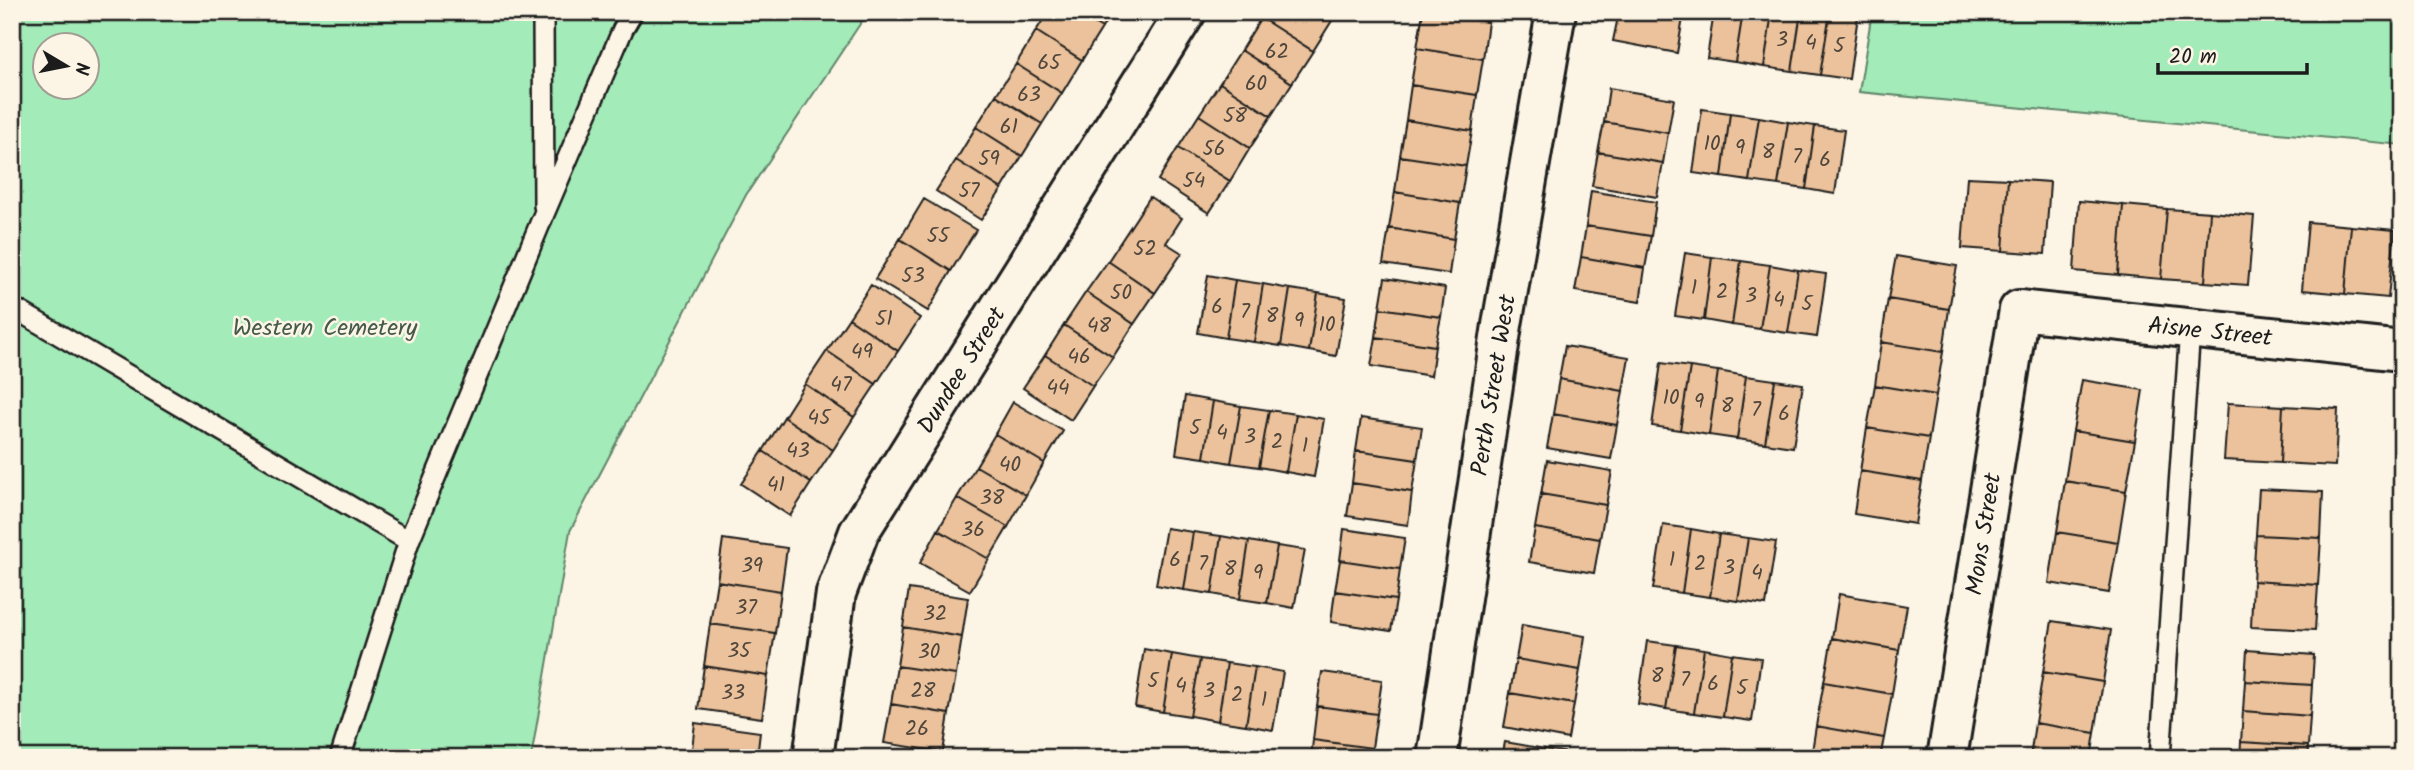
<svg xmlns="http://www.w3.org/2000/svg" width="2414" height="770" font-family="Kalam,sans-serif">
  <rect width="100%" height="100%" fill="#fcf5e5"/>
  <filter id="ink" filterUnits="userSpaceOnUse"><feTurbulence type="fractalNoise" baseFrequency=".0143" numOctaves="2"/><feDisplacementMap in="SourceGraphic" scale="14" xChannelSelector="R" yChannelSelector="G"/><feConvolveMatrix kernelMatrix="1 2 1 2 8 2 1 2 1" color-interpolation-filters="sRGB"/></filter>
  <g filter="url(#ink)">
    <!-- green -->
    <path fill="#a3ebb8" stroke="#60846a" stroke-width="2" fill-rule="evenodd" d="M12 12H868L746 195 570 531 531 758H12ZM46 46H88V88H46Z
      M1872 12H2402V145L1859 92Z"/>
    <!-- building -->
    <path fill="#ebc29b" stroke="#1c1c1c" stroke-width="2" d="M1048 12H1076L1102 28 1082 60 1036 31Z
      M1076 12H1112L1102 28Z
      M1265 12H1323L1333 19 1313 51 1261 18Z
      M1423 12 1488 22 1483 59 1417 48Z
      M1423 12H1490L1488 22Z
      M1619 12H1649L1683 18 1677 53 1613 41Z
      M1649 12H1684L1683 18Z
      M1714 12H1743L1735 62 1707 58Z
      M1743 12H1772L1764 67 1735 62Z
      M1772 12H1801L1792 71 1764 67Z
      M1801 12H1830L1820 75 1792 71Z
      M1830 12 1858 16 1849 79 1820 75Z
      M1261 18 1313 51 1292 83 1241 50Z
      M1036 31 1082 60 1062 93 1016 64Z
      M1417 48 1483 59 1477 95 1411 85Z
      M1241 50 1292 83 1271 116 1220 83Z
      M1016 64 1062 93 1042 124 996 95Z
      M1220 83 1271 116 1250 148 1199 115Z
      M1411 85 1477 95 1472 131 1406 120Z
      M1609 88 1674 99 1668 133 1604 122Z
      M996 95 1042 124 1022 156 976 127Z
      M1702 109 1730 113 1722 177 1693 173Z
      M1730 113 1759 117 1749 181 1722 177Z
      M1199 115 1250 148 1230 181 1178 148Z
      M1759 117 1788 122 1778 185 1749 181Z
      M1406 120 1472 131 1466 166 1400 156Z
      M1604 122 1668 133 1663 163 1598 152Z
      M1788 122 1815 126 1806 189 1778 185Z
      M1815 126 1844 130 1835 194 1806 189Z
      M976 127 1022 156 1002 189 956 160Z
      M1178 148 1230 181 1209 213 1158 180Z
      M1598 152 1663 163 1657 197 1592 186Z
      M1400 156 1466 166 1460 203 1395 192Z
      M956 160 1002 189 981 220 936 191Z
      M1967 177 2008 179 2003 251 1962 248Z
      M2008 179 2050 182 2045 254 2003 251Z
      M1591 191 1656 202 1651 236 1586 226Z
      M1395 192 1460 203 1454 239 1389 228Z
      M1150 197 1182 218 1166 243 1182 253 1155 293 1108 261Z
      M924 199 976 230 951 271 900 239Z
      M2079 201 2123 205 2118 275 2074 271Z
      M2123 205 2167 209 2161 279 2118 275Z
      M2167 209 2210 212 2205 282 2161 279Z
      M2210 212 2254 216 2248 285 2205 282Z
      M2308 222 2351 226 2345 294 2302 290Z
      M1586 226 1651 236 1645 268 1581 257Z
      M2351 226 2395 230 2388 298 2345 294Z
      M1389 228 1454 239 1449 274 1383 264Z
      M900 239 951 271 928 311 875 279Z
      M1685 253 1712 257 1704 320 1675 316Z
      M1896 256 1957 266 1949 309 1888 299Z
      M1581 257 1645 268 1640 302 1575 291Z
      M1712 257 1741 261 1732 325 1704 320Z
      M1108 261 1155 293 1134 324 1086 292Z
      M1741 261 1770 265 1760 329 1732 325Z
      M1770 265 1798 270 1788 333 1760 329Z
      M1798 270 1826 274 1817 337 1788 333Z
      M1208 275 1235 280 1226 338 1198 333Z
      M1385 278 1445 288 1441 317 1380 308Z
      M1235 280 1263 284 1254 342 1226 338Z
      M1263 284 1290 289 1281 346 1254 342Z
      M871 285 920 318 898 351 849 318Z
      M1290 289 1318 293 1309 351 1281 346Z
      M1086 292 1134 324 1113 357 1064 325Z
      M1318 293 1346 298 1336 356 1309 351Z
      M1888 299 1949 309 1943 352 1881 342Z
      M1380 308 1441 317 1435 346 1376 337Z
      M849 318 898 351 876 384 827 351Z
      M1064 325 1113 357 1093 386 1045 355Z
      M1376 337 1435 346 1431 376 1371 366Z
      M1881 342 1943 352 1936 395 1875 385Z
      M1565 346 1629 357 1623 391 1559 379Z
      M827 351 876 384 854 417 805 384Z
      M1045 355 1093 386 1071 420 1023 388Z
      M1661 363 1690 367 1680 430 1652 426Z
      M1690 367 1718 371 1709 435 1680 430Z
      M1718 371 1746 376 1737 439 1709 435Z
      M1746 376 1775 380 1765 443 1737 439Z
      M1559 379 1623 391 1617 425 1553 414Z
      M1775 380 1803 384 1793 447 1765 443Z
      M2082 380 2143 390 2135 441 2073 431Z
      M805 384 854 417 833 450 784 417Z
      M1875 385 1936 395 1929 438 1867 428Z
      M1185 396 1213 401 1204 458 1176 454Z
      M1213 401 1241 406 1231 463 1204 458Z
      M1013 402 1063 431 1044 463 995 434Z
      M2228 403 2283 406 2280 463 2224 460Z
      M1241 406 1269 410 1259 467 1231 463Z
      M2283 406 2338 409 2335 466 2280 463Z
      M1269 410 1296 414 1286 472 1259 467Z
      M1296 414 1324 419 1314 477 1286 472Z
      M1553 414 1617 425 1611 459 1547 448Z
      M784 417 833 450 811 483 763 451Z
      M1361 418 1422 427 1417 460 1356 451Z
      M1867 428 1929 438 1922 481 1860 471Z
      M2073 431 2135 441 2126 491 2065 481Z
      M995 434 1044 463 1026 495 976 466Z
      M763 451 811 483 790 516 741 484Z
      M1356 451 1417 460 1412 492 1352 483Z
      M1547 460 1612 471 1606 505 1541 494Z
      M976 466 1026 495 1008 527 957 498Z
      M1860 471 1922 481 1915 524 1854 514Z
      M2065 481 2126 491 2118 542 2057 532Z
      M1352 483 1412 492 1408 525 1347 516Z
      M2259 489 2323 492 2321 538 2256 535Z
      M1541 494 1606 505 1600 539 1535 528Z
      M957 498 1008 527 989 559 938 530Z
      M1663 525 1691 529 1682 593 1653 589Z
      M1166 528 1193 532 1184 590 1156 585Z
      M1535 528 1600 539 1594 573 1529 562Z
      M1344 529 1405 538 1400 569 1340 560Z
      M1691 529 1719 534 1710 597 1682 593Z
      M938 530 989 559 970 591 920 563Z
      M1193 532 1221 536 1212 594 1184 590Z
      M2057 532 2118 542 2109 593 2049 583Z
      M1719 534 1748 538 1738 601 1710 597Z
      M2256 535 2321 538 2318 585 2253 581Z
      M1221 536 1249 541 1240 599 1212 594Z
      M1748 538 1776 542 1766 605 1738 601Z
      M723 539 787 548 781 591 717 581Z
      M1249 541 1277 546 1267 603 1240 599Z
      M1277 546 1305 550 1294 608 1267 603Z
      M1340 560 1400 569 1396 600 1335 591Z
      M717 581 781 591 775 633 710 624Z
      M2253 581 2318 585 2315 630 2251 627Z
      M909 589 968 598 962 637 903 627Z
      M1335 591 1396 600 1391 631 1331 622Z
      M1839 594 1907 606 1899 650 1832 638Z
      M2052 621 2111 630 2103 682 2043 672Z
      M710 624 775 633 768 676 704 666Z
      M1522 625 1585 636 1580 670 1516 659Z
      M903 627 962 637 956 675 897 666Z
      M1832 638 1899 650 1892 694 1824 682Z
      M1647 641 1676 645 1666 709 1638 704Z
      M1676 645 1704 649 1694 713 1666 709Z
      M1144 649 1172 654 1163 712 1135 707Z
      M1704 649 1732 654 1723 717 1694 713Z
      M2247 650 2314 655 2312 685 2245 681Z
      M1172 654 1200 659 1190 716 1163 712Z
      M1732 654 1761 658 1752 721 1723 717Z
      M1200 659 1227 663 1218 721 1190 716Z
      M1516 659 1580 670 1574 704 1510 693Z
      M1227 663 1255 667 1246 725 1218 721Z
      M704 666 768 676 762 718 698 709Z
      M897 666 956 675 949 714 891 704Z
      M1255 667 1283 672 1273 730 1246 725Z
      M1322 672 1382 680 1377 714 1317 706Z
      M2043 672 2103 682 2095 733 2035 723Z
      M2245 681 2312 685 2310 716 2243 711Z
      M1824 682 1892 694 1884 738 1816 726Z
      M1510 693 1574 704 1568 739 1504 727Z
      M891 704 949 714 943 752 884 743Z
      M1317 706 1377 714 1372 748 1313 740Z
      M2243 711 2310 716 2308 746 2241 742Z
      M695 723 760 732 757 758H691Z
      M2035 723 2095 733 2091 758H2030Z
      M1816 726 1884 738 1880 758H1811Z
      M1313 740 1372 748 1371 758H1311Z
      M1505 742 1569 753 1568 758H1502Z
      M2241 742 2308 746 2307 758H2240Z"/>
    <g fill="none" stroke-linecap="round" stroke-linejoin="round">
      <defs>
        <path id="lane" d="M543 12 544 206
          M12 307 409 541
          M340 758 409 541 544 214 623 29 633 12
          M2160 758 2190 329"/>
        <path id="street" d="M813 758 836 593 859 532 1186 12
          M1437 758 1502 325 1556 12
          M1947 758 2019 310 2402 351"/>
      </defs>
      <!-- lane casing -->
      <use href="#lane" stroke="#1c1c1c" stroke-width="24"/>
      <!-- street casing -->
      <use href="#street" stroke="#1c1c1c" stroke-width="44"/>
      <!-- lane -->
      <use href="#lane" stroke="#fcf5e5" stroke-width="19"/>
      <!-- street -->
      <use href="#street" stroke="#fcf5e5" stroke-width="38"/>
    </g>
  </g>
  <g text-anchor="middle" stroke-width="5" stroke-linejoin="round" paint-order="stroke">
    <!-- number labels -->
    <g font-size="21" fill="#50463c">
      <text x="1782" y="46">3</text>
      <text x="1811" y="49">4</text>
      <text x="1839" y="52">5</text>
      <text x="1277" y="58">62</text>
      <text x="1049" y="69">65</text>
      <text x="1256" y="90">60</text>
      <text x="1029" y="101">63</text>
      <text x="1235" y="122">58</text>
      <text x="1009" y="133">61</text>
      <text x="1712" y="150">10</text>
      <text x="1740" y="154">9</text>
      <text x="1214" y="155">56</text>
      <text x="1768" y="158">8</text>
      <text x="1797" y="163">7</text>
      <text x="989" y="165">59</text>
      <text x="1825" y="166">6</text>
      <text x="1194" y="187">54</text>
      <text x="969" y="197">57</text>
      <text x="938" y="242">55</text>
      <text x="1145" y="255">52</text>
      <text x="913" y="282">53</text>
      <text x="1694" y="294">1</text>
      <text x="1722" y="298">2</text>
      <text x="1121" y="299">50</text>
      <text x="1751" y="302">3</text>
      <text x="1779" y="306">4</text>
      <text x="1807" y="310">5</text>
      <text x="1217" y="313">6</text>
      <text x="1245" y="318">7</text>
      <text x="1272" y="322">8</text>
      <text x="884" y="325">51</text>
      <text x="1299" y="327">9</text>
      <text x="1327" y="331">10</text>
      <text x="1099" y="332">48</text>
      <text x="862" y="358">49</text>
      <text x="1079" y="363">46</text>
      <text x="841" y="391">47</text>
      <text x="1058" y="394">44</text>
      <text x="1671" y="404">10</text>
      <text x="1699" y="408">9</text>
      <text x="1727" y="412">8</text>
      <text x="1756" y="416">7</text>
      <text x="1784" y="420">6</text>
      <text x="819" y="424">45</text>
      <text x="1195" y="434">5</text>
      <text x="1222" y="439">4</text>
      <text x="1250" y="443">3</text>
      <text x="1277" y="448">2</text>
      <text x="1305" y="452">1</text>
      <text x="798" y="457">43</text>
      <text x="1010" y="471">40</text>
      <text x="776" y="491">41</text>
      <text x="992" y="504">38</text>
      <text x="973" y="536">36</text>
      <text x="1175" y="566">6</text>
      <text x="1672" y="566">1</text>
      <text x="1203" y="570">7</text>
      <text x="1700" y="570">2</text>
      <text x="752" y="572">39</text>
      <text x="1729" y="574">3</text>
      <text x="1230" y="575">8</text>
      <text x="1258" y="579">9</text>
      <text x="1757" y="579">4</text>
      <text x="746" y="614">37</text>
      <text x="935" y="620">32</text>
      <text x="739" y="657">35</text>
      <text x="929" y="658">30</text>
      <text x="1657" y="682">8</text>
      <text x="1685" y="686">7</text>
      <text x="1153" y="687">5</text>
      <text x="1713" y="690">6</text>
      <text x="1181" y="692">4</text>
      <text x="1742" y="694">5</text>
      <text x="923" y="697">28</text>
      <text x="1209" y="697">3</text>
      <text x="733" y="699">33</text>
      <text x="1237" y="701">2</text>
      <text x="1264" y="706">1</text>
      <text x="917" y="735">26</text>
    </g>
    <!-- park labels -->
    <g font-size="24" fill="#445a4b" stroke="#fcf5e5">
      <text x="325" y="335">Western Cemetery</text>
    </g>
    <!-- street labels -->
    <g font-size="24" fill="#1c1c1c" stroke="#fcf5e5">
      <text transform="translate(2210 331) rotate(6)" y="8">Aisne Street</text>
      <text transform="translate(961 370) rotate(-58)" y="8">Dundee Street</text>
      <text transform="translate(1493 385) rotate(-81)" y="8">Perth Street West</text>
      <text transform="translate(1983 534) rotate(-81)" y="8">Mons Street</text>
    </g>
  </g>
  <!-- margin -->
  <rect width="2414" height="770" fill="none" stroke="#fcf5e5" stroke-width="42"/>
  <rect x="21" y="21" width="2372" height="728" fill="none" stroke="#1c1c1c" stroke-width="2.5" filter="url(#ink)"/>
  <!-- north arrow -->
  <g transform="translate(66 66) rotate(100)"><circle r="33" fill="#fcf5e5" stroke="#a29e95" stroke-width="2"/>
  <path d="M0-5L12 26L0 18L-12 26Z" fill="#1c1c1c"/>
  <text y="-10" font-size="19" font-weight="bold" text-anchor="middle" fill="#1c1c1c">N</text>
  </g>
  <!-- scale -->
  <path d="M2158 63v10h149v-10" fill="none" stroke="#1c1c1c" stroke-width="3.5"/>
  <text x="2169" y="63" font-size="21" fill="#1c1c1c" stroke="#fcf5e5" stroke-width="5" paint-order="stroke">20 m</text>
</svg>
